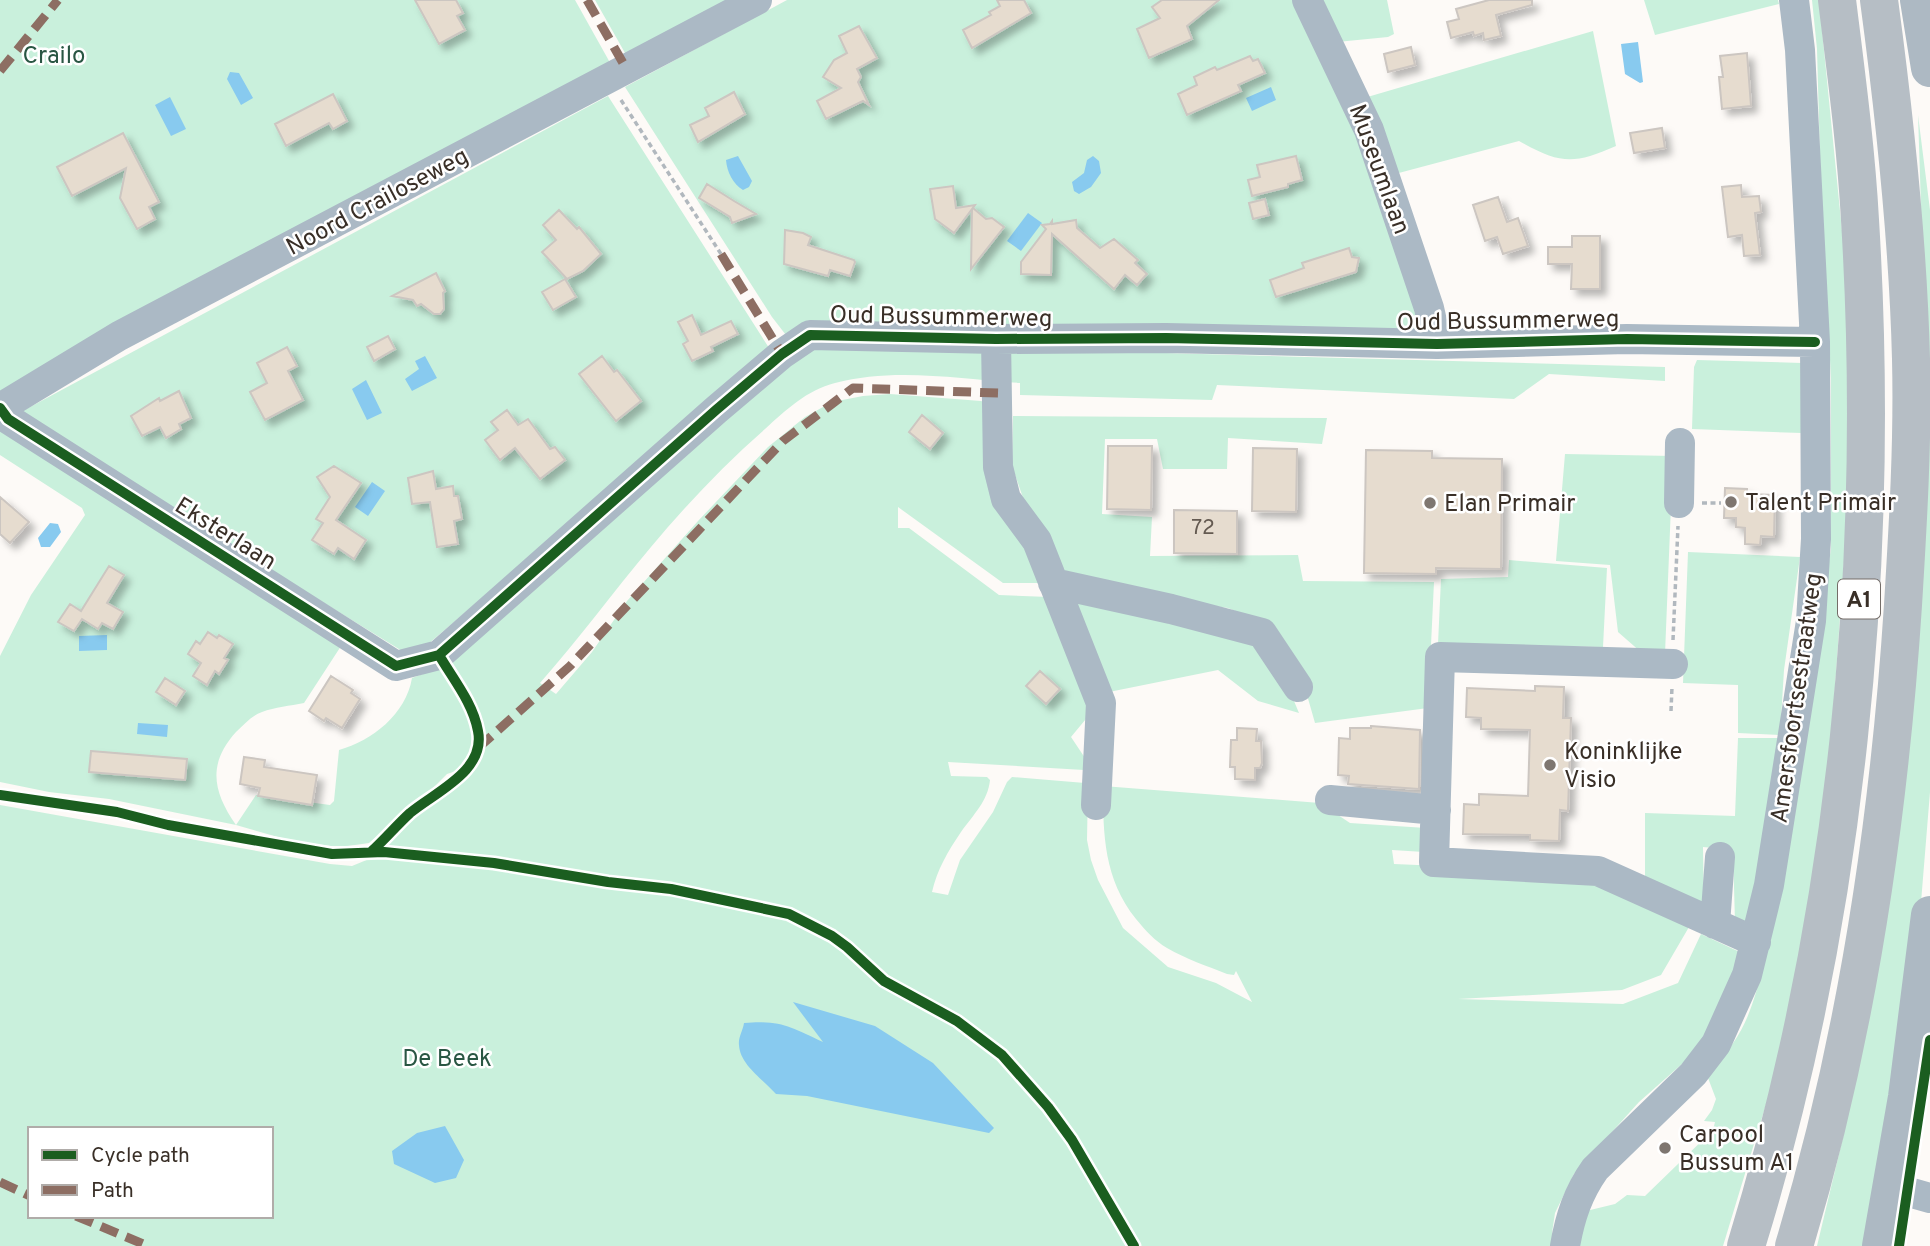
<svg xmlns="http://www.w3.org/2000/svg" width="1930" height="1246" font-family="Overpass,sans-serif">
  <defs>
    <filter id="shadow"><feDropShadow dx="6" dy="6" stdDeviation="3.5" flood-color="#0004"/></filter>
  </defs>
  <rect width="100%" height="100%" fill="#fdfaf7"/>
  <!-- green -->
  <path fill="#c9f0dc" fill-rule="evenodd" d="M0 0H575L613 68 0 395Z
    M595 0H741L629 60Z
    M787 0H1298L1345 98 1430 333 789 339 772 317 625 87Z
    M1317 0H1387L1394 34 1388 37 1337 42Z
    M1644 0H1778L1779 4 1655 35Z
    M1812 0H1819L1844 251 1848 370V506L1832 729 1819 848 1778 1065 1723 1246H1574L1582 1212 1615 1204 1627 1195 1645 1196 1713 1130 1715 1122 1704 1121 1712 1110 1716 1099 1708 1078 1709 1069C1746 1038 1753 1004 1765 960L1831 549V378L1821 194 1817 49Z
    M1593 31 1616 146C1573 165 1560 164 1519 141L1395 174 1364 98Z
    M608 96 771 351 420 651 407 654 17 414Z
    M1918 115 1930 210V792L1915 976 1864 1246H1817L1844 1133 1921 206Z
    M812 343 1665 367V381L1549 374 1514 399 1217 385 1212 400 1020 395V383C960 379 894 367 835 383 807 390 786 410 765 429 724 465 686 505 651 547 613 592 579 639 540 683L556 694 592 652 627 601 698 521 768 447 805 417 832 402 863 396 890 394 981 401 991 405 1045 583H1003L898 507V528H909L999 595 1049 597 1095 708 1071 737 1091 767 1084 770 948 762 951 776 987 777 990 780C988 801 973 815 961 832 948 851 937 870 932 892L948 895 960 860 993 812 1007 782 1012 777 1085 783 1088 786 1087 840 1091 860 1098 880 1123 928 1168 967 1216 983 1252 1002 1236 971 1234 975 1227 974C1207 966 1186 959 1167 948 1155 941 1145 930 1136 919 1104 879 1103 835 1103 786L1320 803 1350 823 1426 828 1424 852 1392 850 1394 864 1512 869 1586 881 1689 927 1661 975 1622 990 1458 999 1623 1004 1678 983 1701 934 1744 954 1709 1040 1639 1102 1574 1174 1555 1213 1552 1233 1554 1246H0V805L330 864 352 866 369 859 472 765 479 751 482 728 470 699 446 659ZM30 1129H271V1216H30Z
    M1697 360 1802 363V433L1692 429 1694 367Z
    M1013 416 1327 418 1322 444 1228 438 1227 469H1163L1157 439H1105L1102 514 1152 517 1150 556 1298 555 1303 581 1434 582 1428 708 1315 723 1299 667 1269 625 1228 608 1188 602 1061 572 1029 515 1012 466Z
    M0 427 343 643 304 703C290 706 275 707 262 712 251 716 244 725 236 732 207 764 213 792 236 825L256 795 330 805 334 801 339 750C372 741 406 714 412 678L439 668C456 684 482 724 474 749 471 756 466 763 462 769L447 774 432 789 369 843 348 846H331L292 841 236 825 109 799 49 792 0 782V656L31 595 85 515 82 508 0 455Z
    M1565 454 1673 456 1665 654 1642 653 1618 632 1610 565 1556 561Z
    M1688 552 1800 557 1784 670 1780 735 1738 733V685L1683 683Z
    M1509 560 1607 568 1603 647 1438 644 1441 579 1508 577Z
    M1071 598 1248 634 1281 670 1299 713 1258 701 1218 670 1104 693Z
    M1738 738H1781L1753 927 1735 923 1733 850 1703 847 1704 910 1645 884V813L1735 816Z"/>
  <!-- water -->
  <path fill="#88caef" d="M1638 42 1643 82 1640 83 1625 74 1621 44Z
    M230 72 239 73 253 98 241 105 227 79Z
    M1271 87 1276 100 1252 111 1246 98Z
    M170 97 186 129 171 136 155 105Z
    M738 156 752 181 749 187 743 190C733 184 727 172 726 160Z
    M1093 156 1099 161 1101 173 1091 187 1079 194 1074 191 1072 182 1084 173 1087 160Z
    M1028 213 1042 223 1021 251 1007 241Z
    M425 356 437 378 412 391 405 379 419 369 415 361Z
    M366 380 382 413 367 420 352 389Z
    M372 482 385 491 368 516 355 507Z
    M50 523 58 524 61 532 50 547H41L38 538Z
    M107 635V650L79 651V636Z
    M138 723 168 725 167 737 137 734Z
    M793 1002 875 1026 933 1063 994 1128 989 1133 807 1096 776 1094C763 1079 740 1065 739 1045 738 1038 743 1030 744 1023 782 1020 790 1027 823 1042Z
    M445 1126 464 1160 456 1178 435 1183 394 1164 392 1151 417 1133Z"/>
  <!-- building -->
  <path fill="#e6dccf" stroke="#ccc6c1" stroke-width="2" filter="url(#shadow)" d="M415 0H456L463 13 457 16 465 30 439 44Z
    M997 0H1024L1031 13 972 48 963 30 991 15 989 12 1000 6Z
    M1162 0H1219L1187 26 1192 39 1149 58 1137 29 1160 18 1152 7Z
    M1489 0H1532V5L1496 15 1501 36 1484 40 1483 33 1474 36 1473 32 1451 38 1447 22 1459 19 1456 9Z
    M859 26 877 58 857 69 861 77 858 82 869 105 863 101 826 119 817 101 841 88 823 77 834 60 847 53 839 36Z
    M1411 47 1415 65 1388 72 1384 54Z
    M1747 53 1751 106 1722 109 1719 77H1723L1720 56Z
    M1250 56 1253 61 1258 59 1265 73 1238 85 1241 91 1187 115 1178 94 1197 85 1194 77 1215 67 1217 70Z
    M734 92 745 114 698 142 690 125 709 116 705 108Z
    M333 94 347 121 333 129 329 123 286 146 275 124Z
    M1662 128 1665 148 1634 153 1630 133Z
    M123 133 159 202 149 207 155 219 137 229 120 198 126 168 72 196 57 167Z
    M1296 156 1302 180 1288 184V187L1252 196 1248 180 1260 177 1257 165Z
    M707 184 734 201 756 214 732 223 730 217 699 198Z
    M1741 185 1742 197 1759 196 1761 212 1755 213 1760 255 1744 256 1742 235 1728 237 1722 187Z
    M953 186 956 208 975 205 973 208 986 219 992 218 1004 227 971 269 972 209 954 233 935 219 930 189Z
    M1498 197 1507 222 1518 218 1528 246 1503 254 1497 237 1485 241 1473 205Z
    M1265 199 1269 215 1253 219 1249 203Z
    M559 210 577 229 579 227 601 254 583 271 567 279 542 252 556 240 543 225Z
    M1076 220 1077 228 1100 248 1114 239 1138 260 1135 263 1147 274 1137 285 1125 275 1114 289 1052 234 1051 275 1021 274V262L1046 229 1042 225 1050 224 1052 221V224Z
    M785 230 803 233 811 237 808 245 854 260 855 262 850 276 830 270 828 276 784 264Z
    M1572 236H1600V289H1571L1572 264H1548V247H1572Z
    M1349 248 1352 257 1359 258 1356 272 1276 297 1270 280 1304 268 1302 263Z
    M436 273 445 291 443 293 444 309 440 314H434L421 304 417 306 413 300 392 296Z
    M565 279 576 297 553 310 542 292Z
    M692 315 701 335 731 321 738 334 711 347 713 351 692 361 683 344 688 341 678 322Z
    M388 336 395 349 374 361 367 347Z
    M287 347 297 366 288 371 303 400 265 420 250 392 267 383 257 363Z
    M602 356 614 372 617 370 641 401 616 421 579 374Z
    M179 391 191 418 179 424 181 429 166 438 160 427 142 436 131 416 159 398 160 401Z
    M507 410 518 425 528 419 550 449 555 447 565 460 540 479 515 448 500 460 485 440 498 430 491 422Z
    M922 415 943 433 930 449 909 432Z
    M1108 446H1152L1151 510 1107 509Z
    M1253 448 1297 449 1296 512 1252 511Z
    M1366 450 1432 451V458L1502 459 1501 569 1436 568V574L1364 573Z
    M334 466 361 483 336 520 366 540 354 559 338 548 334 554 312 540 323 523 316 519 330 497 317 477Z
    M433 471 436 489 453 486 454 496H458L462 519 454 521 458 544 437 547 430 502 412 504 408 478Z
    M1725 488 1747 489V494L1775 495 1774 537 1761 536 1760 545 1745 544V528L1736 527V518H1724Z
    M0 497 29 522 10 543 0 534Z
    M1174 510 1237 511V554L1174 553Z
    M109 566 124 575 107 603 123 612 113 629 102 623 98 629 82 619 74 631 58 622 70 604 81 611Z
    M208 632 217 638 219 635 233 644 224 658 228 660 219 674 215 671 207 685 193 676 201 663 188 654 196 641 200 644Z
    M1040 671 1060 689 1046 704 1026 686Z
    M331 676 353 690 351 693 360 699 342 728 326 718 324 721 309 711Z
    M165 678 185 691 176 705 156 692Z
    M1535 686 1564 687 1563 718H1571L1568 811 1560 810 1559 841 1530 840V835L1463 834 1464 804 1479 805V794L1528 796 1530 730 1481 729V718L1466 717 1467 688 1535 691Z
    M1371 726 1420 730 1419 789 1348 784 1349 776 1338 775 1339 738 1350 739V728H1371Z
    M1237 728 1257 729 1256 741H1261L1262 763 1260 768H1255V780L1235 779V767H1230L1231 740H1237Z
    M91 751 187 759 185 780 89 772Z
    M244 757 265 760 264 767 317 775 312 805 258 796 260 788 240 784Z"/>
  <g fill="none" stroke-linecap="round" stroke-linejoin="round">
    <!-- path -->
    <path stroke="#b1b8be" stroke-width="3.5" stroke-dasharray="5 3.5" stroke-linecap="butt" d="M621 100 721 254
      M1702 503H1721
      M1673 640 1678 526
      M1671 711 1672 687"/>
    <!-- minor -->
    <path stroke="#abb9c5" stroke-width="30" d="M1307 0 1369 130 1429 308 1437 344
      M996 339 998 467 1006 499 1037 541 1101 703 1096 805
      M0 408 8 419 396 666 439 655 716 410 782 354 810 335 996 339 1166 338 1437 344 1627 339 1815 342
      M0 408 119 336 757 0
      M1679 503 1680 443
      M1053 583 1171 609 1262 633 1298 687
      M1673 664 1440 657 1434 862 1598 871 1756 942
      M1330 800 1436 810
      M1715 924 1720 857
      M1891 1187 1930 1198
      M1565 1246C1570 1217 1578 1193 1595 1169L1693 1074 1716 1044 1747 975 1769 885 1811 621 1816 539 1815 342 1800 50 1794 0"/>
    <!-- major -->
    <path stroke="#adb9c3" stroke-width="38" d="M1919 0 1930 68
      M1881 1246 1907 1097 1930 915"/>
    <!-- highway -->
    <path stroke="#b6bec5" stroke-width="38" d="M1746 1246C1847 919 1881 561 1860 220 1856 147 1846 73 1837 0
      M1794 1246C1857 1038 1889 821 1903 605 1908 524 1913 441 1911 359 1908 239 1895 119 1879 0"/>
    <!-- quiet -->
    <path stroke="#8d6e63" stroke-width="9" stroke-dasharray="18 9" stroke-linecap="butt" d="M587 0 627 70
      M0 71 58 0
      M721 254 782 354
      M478 748 570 666 783 441 853 388 998 393
      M0 1182 30 1196
      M76 1216 148 1246"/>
    <defs>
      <path id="cycleway" d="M0 408 8 419 396 666 439 655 716 410 782 354 810 335 996 339 1166 338 1437 344 1627 339 1815 342
        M0 795 117 812 168 825 332 854 384 852 494 863 608 882 671 889 789 914 832 936 847 947 884 981 957 1021 1002 1055 1048 1107 1072 1140 1134 1246
        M372 851C385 839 397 825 410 813 435 792 486 771 478 731 473 703 453 679 439 655
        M1899 1246 1930 1040"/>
    </defs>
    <!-- cycleway casing -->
    <use href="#cycleway" stroke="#fff" stroke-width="15"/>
    <!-- cycleway -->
    <use href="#cycleway" stroke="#1b5e20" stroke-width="10"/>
  </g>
  <!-- markers -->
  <g fill="#7e7670" stroke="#fff" stroke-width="2.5">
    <circle cx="1731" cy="502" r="7"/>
    <circle cx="1430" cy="503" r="7"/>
    <circle cx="1550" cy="765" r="7"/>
    <circle cx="1665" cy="1148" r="7"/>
  </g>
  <g text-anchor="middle" stroke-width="5" stroke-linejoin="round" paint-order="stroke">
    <!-- number labels -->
    <g font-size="21" fill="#645a51">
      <text x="1203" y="534">72</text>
    </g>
    <!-- shield labels -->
    <rect fill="#fff" stroke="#746d68" stroke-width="2" x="1838" y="579.5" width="42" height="39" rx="5"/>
    <g font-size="23" font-weight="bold" fill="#392f27">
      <text x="1859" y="607">A1</text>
    </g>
    <!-- park labels -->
    <g font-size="24" fill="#295643" stroke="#fff">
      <text x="54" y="63">Crailo</text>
      <text x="447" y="1066">De Beek</text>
    </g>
    <!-- street labels -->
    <g font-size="24" fill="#392f27" stroke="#fff">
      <text transform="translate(1380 169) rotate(70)" y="8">Museumlaan</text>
      <text transform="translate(377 201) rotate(-28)" y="8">Noord Crailoseweg</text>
      <text transform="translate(941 316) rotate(1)" y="8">Oud Bussummerweg</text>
      <text transform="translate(1508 320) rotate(-1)" y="8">Oud Bussummerweg</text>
      <text transform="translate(226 533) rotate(32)" y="8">Eksterlaan</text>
      <text transform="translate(1796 698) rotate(-82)" y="8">Amersfoortsestraatweg</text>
    </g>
    <!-- poi labels -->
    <g font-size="24" fill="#392f27" stroke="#fff" text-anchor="start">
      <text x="1745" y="510">Talent Primair</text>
      <text x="1444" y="511">Elan Primair</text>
      <text x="1564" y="759">Koninklijke<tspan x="1564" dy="28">Visio</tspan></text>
      <text x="1679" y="1142">Carpool<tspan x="1679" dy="28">Bussum A1</tspan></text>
    </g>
  </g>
  <!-- legend -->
  <rect x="28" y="1127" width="245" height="91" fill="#ffffff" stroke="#b0aca9" stroke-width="2"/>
  <rect x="42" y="1150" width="35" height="10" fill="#1b5e20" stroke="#b0aca9" stroke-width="2"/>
  <text x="91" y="1162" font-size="21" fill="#392f27">Cycle path</text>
  <rect x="42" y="1185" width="35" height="10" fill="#8d6e63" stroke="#b0aca9" stroke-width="2"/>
  <text x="91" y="1197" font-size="21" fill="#392f27">Path</text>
</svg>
